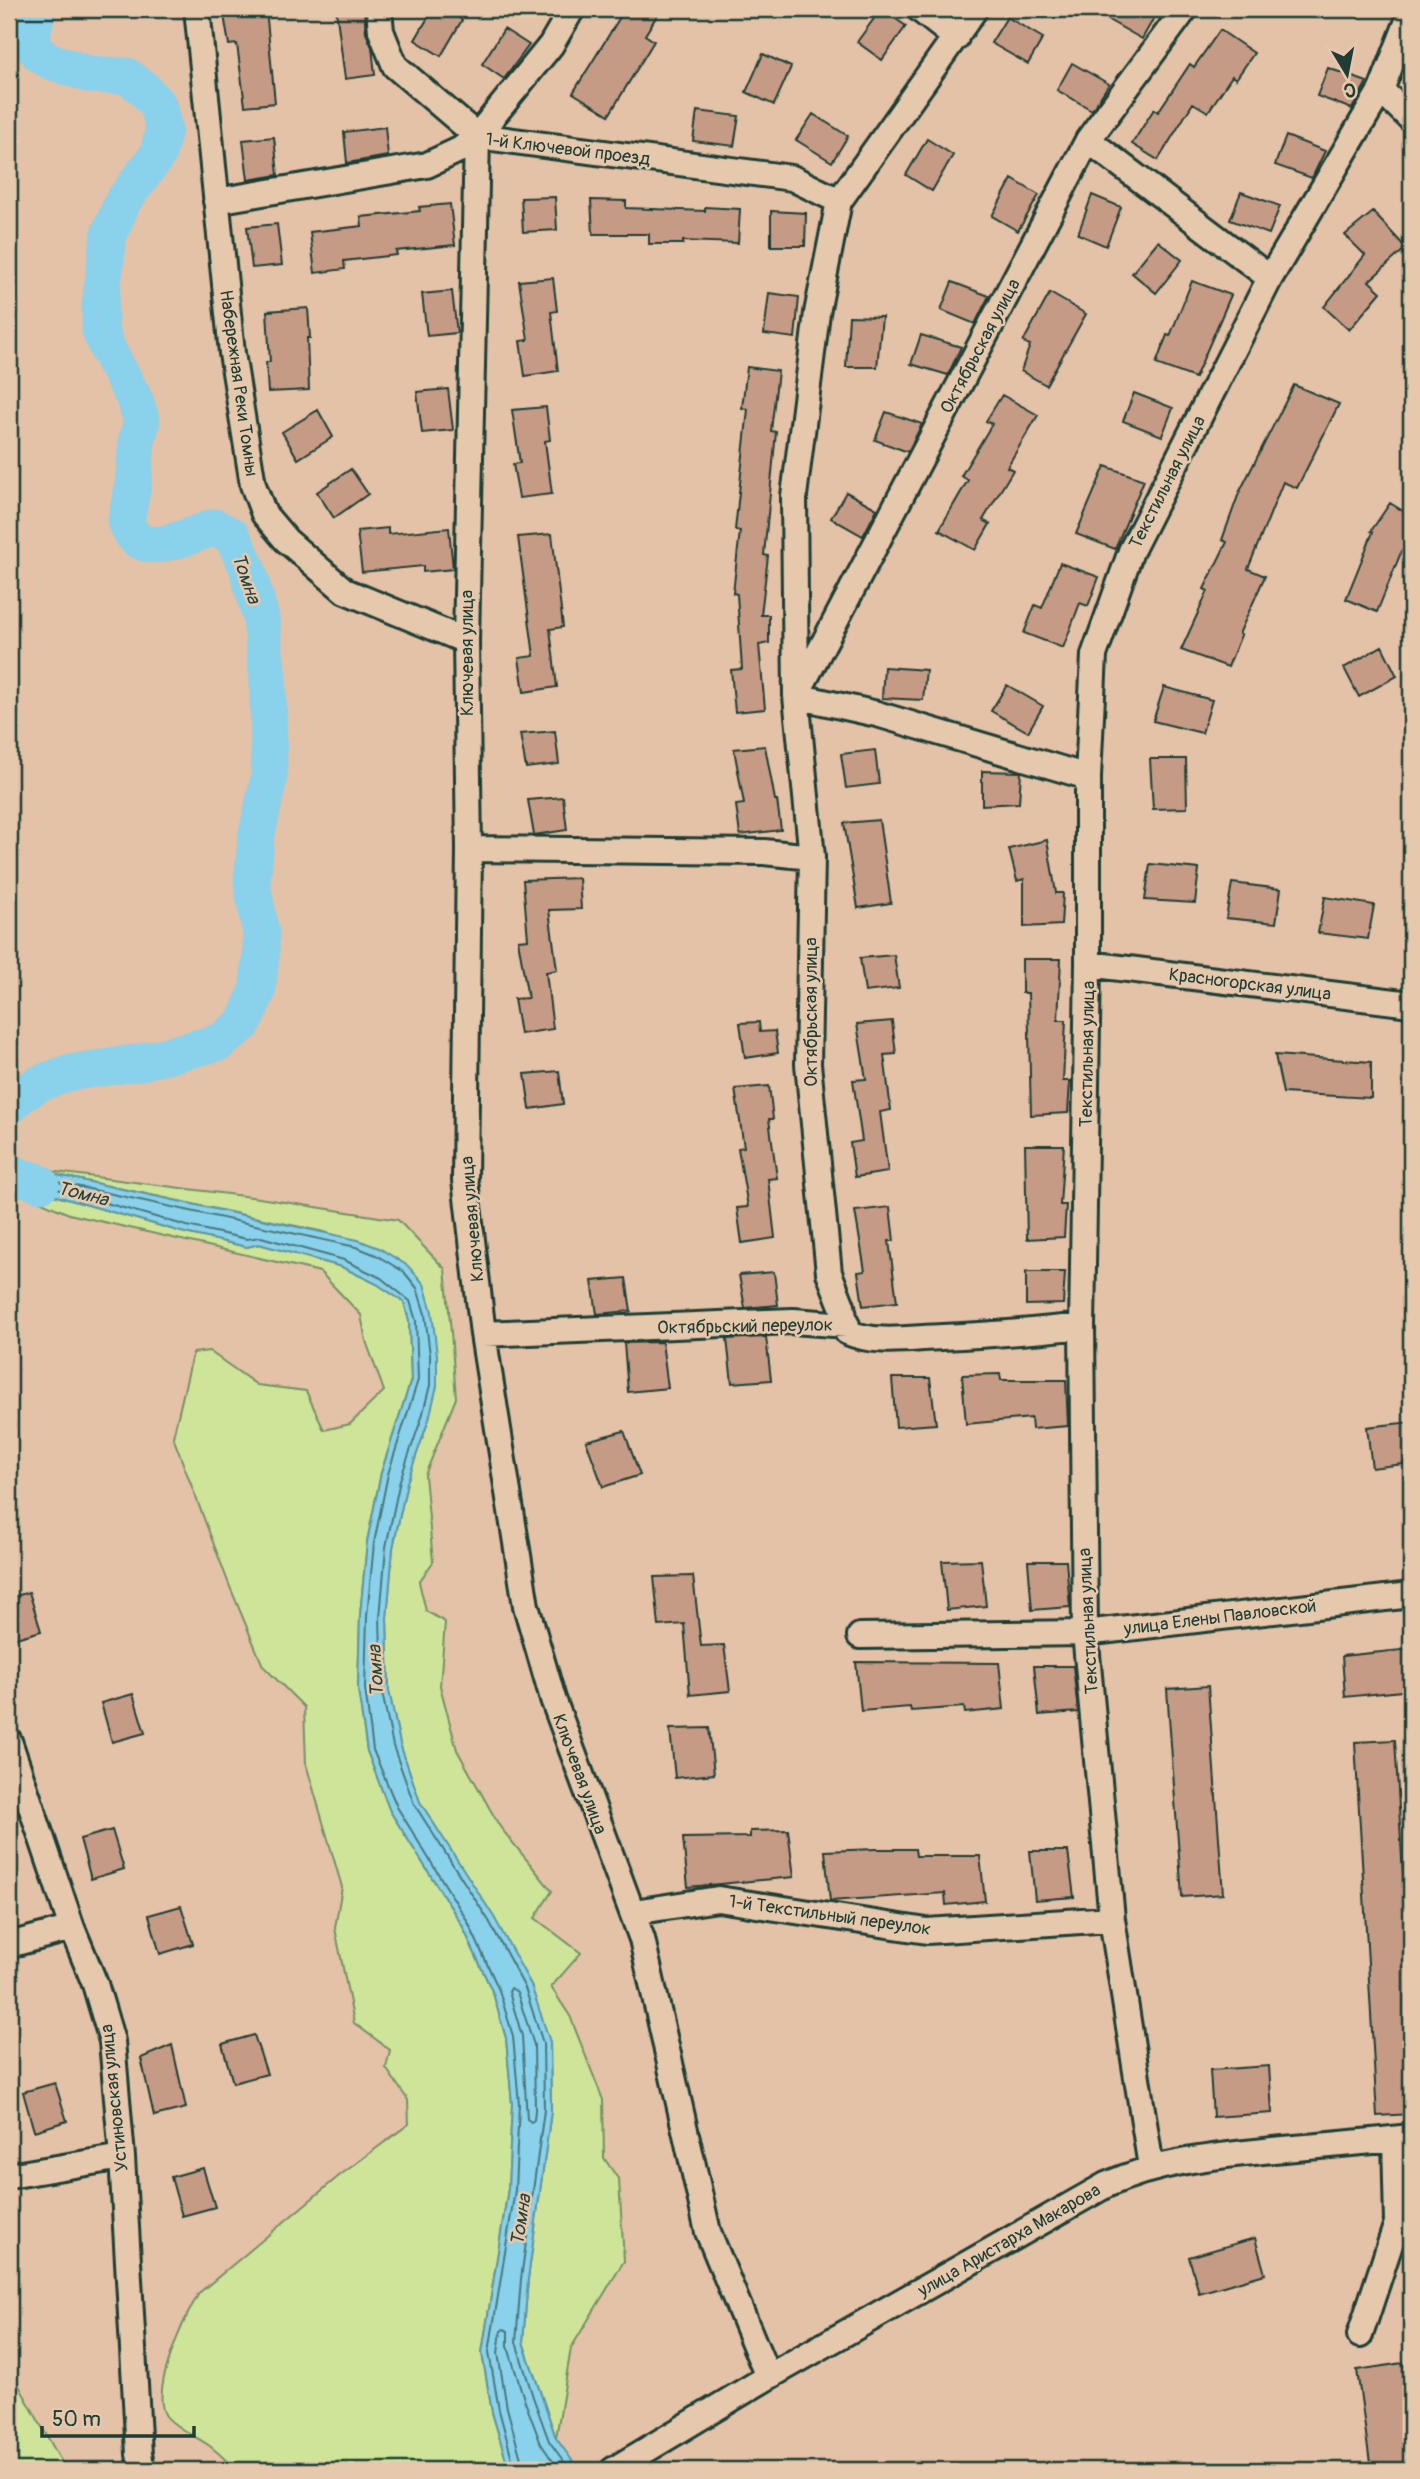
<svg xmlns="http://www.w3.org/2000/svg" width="1420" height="2479" font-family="Pangolin,sans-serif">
  <rect width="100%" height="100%" fill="#e4c2a7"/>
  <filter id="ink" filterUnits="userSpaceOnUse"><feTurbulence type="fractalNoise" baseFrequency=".0143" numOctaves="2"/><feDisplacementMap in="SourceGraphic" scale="14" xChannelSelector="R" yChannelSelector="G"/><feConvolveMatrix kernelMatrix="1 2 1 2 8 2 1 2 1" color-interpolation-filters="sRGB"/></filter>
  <g filter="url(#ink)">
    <!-- green -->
    <path fill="#cee499" stroke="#769066" stroke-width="2" d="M25 1168 259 1198 398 1220 445 1269 451 1332 456 1398 425 1475 433 1562 419 1582 426 1611 445 1622 440 1686 457 1750 500 1827 552 1891 535 1918 581 1953 551 1987 570 2016 603 2100 604 2158 619 2180 624 2261 571 2348 556 2438 523 2342 528 2279 551 2111 550 2042 444 1840 420 1802 400 1744 389 1691 387 1618 393 1548 407 1482 429 1419 437 1355 379 1248 324 1232Z
      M22 1186 185 1233 247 1247 259 1244 342 1267 377 1284 404 1302 409 1321 411 1380 381 1473 367 1542 360 1615 358 1689 367 1751 390 1811 462 1925 493 1993 506 2038 512 2104 508 2189 482 2353 492 2412 509 2470H235C228 2462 220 2454 211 2447 198 2437 176 2429 166 2416 149 2391 185 2317 199 2293L339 2176 409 2124 408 2100 386 2068 390 2050 354 2023 335 1928 342 1887 306 1764 304 1707 263 1666 230 1587 173 1437 193 1353 209 1351 257 1385 306 1391 324 1430 350 1424 384 1391 366 1341 361 1315 320 1272 69 1214 21 1193Z
      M9 2368 66 2470H9Z"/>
    <!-- water -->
    <path fill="#8ad1eb" stroke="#5f96a2" stroke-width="2" d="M25 1168 358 1240 379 1248 408 1266 424 1284 432 1312 437 1355V1386L429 1419 407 1482 393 1548 387 1618 389 1691 400 1744 420 1802 494 1917 531 1985 550 2042 551 2111 528 2279 523 2342 556 2438 579 2470H509L492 2412 482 2353 508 2189 512 2104 506 2038 493 1993 462 1925 390 1811 367 1751 358 1689 360 1615 367 1542 381 1473 411 1380 409 1321 404 1302 377 1284 342 1267 259 1244 247 1247 185 1233 22 1186Z"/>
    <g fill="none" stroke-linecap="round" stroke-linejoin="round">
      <!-- shore -->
      <path stroke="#4a787d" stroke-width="2" d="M511 1988 517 1992 534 2045 535 2110 534 2120 531 2122 527 2119 522 2036 509 1992Z
        M515 2470 499 2410 489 2352 515 2190 519 2104 513 2036 499 1990 468 1922 397 1807 373 1750 365 1688 367 1616 374 1543 388 1474 418 1380 416 1321 410 1301 381 1278 344 1260 261 1237 247 1239 187 1226 57 1189 54 1186 57 1182 356 1247 376 1255 404 1272 417 1288 425 1314 430 1355V1385L422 1417 400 1480 386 1547 380 1618 382 1692 393 1746 414 1804 489 1921 525 1988 543 2043 544 2110 521 2279 516 2342 533 2397 549 2441 570 2470
        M524 2470 507 2408 498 2353 501 2331 504 2329 508 2331V2347L524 2399 541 2444 559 2470"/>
      <!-- river -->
      <path stroke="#8ad1eb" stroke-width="37" d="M9 1107 18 1097 38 1084 68 1073 141 1062 220 1042 243 1024 257 992 261 955V933L252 883 256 838 269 778 268 679 261 618 247 567 232 536 215 527C196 533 156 553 138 540 132 536 129 528 126 521L133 485 137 439 142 422 135 400 108 350 100 330V306L109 234 123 201 158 154 164 129 158 105 143 88 127 76 91 75 50 61 39 54 33 46 32 33 38 9
        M9 1170 18 1176 41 1184 23 1178 34 1180"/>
    </g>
    <!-- building -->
    <path fill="#c69b86" stroke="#1f3d34" stroke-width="2" d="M266 9 275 103 245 106 237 44 229 45 224 15Z
      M336 9H364L366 33 372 47 375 75 345 79Z
      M433 9H444L462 20 441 56 415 40Z
      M625 9H661L645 35 654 41 609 115 573 93Z
      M881 9 906 26 882 60 857 42Z
      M1089 9H1159L1142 39Z
      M1007 17 1043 38 1028 64 991 43Z
      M504 29 529 45 504 79 482 64Z
      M1220 30 1254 53 1236 79 1232 76 1208 112 1193 103 1158 160 1132 144 1154 109 1158 112 1190 64 1194 67Z
      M763 54 791 67 774 105 746 92Z
      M1072 63 1109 84 1092 110 1057 90Z
      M1328 68 1367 82 1352 109 1317 96Z
      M697 111 739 116 734 146 693 141Z
      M813 114 848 136 832 162 796 140Z
      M385 127 388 156 347 163 344 132Z
      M1286 136 1325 151 1312 178 1275 165Z
      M274 137 278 175 248 180 243 140Z
      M927 139 953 155 932 191 906 175Z
      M1012 179 1039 195 1018 231 992 216Z
      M1241 192 1280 206 1269 234 1230 220Z
      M1092 195 1121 207 1106 246 1078 234Z
      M555 197 557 230 523 232 521 198Z
      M591 200 626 201V208L705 211V207L740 209 738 243 683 241V244H649V234H593Z
      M450 204 455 245 396 251 397 255 344 261 345 269 315 273 310 232 362 226 361 217 420 211 419 207Z
      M771 211 806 213 805 246H771Z
      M1373 212 1406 248 1369 281 1381 292 1349 330 1324 307 1365 255 1345 235Z
      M277 224 282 265 252 268 247 227Z
      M1158 241 1182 260 1156 293 1132 273Z
      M553 278 557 311 551 312 558 371 525 376 520 341 528 340 519 281Z
      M1192 281 1231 295 1195 378 1156 364 1167 335 1170 336Z
      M952 282 989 296 975 324 941 310Z
      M452 291 457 333 427 336 422 294Z
      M769 293 799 297 795 338 764 334Z
      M1050 293 1086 314 1046 385 1021 371 1030 345 1023 342Z
      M308 308 310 338H307L309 390 268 392 266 362H270L267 311Z
      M849 316 882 317 877 367H846Z
      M921 335 961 347 948 375 911 364Z
      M747 367 778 371 771 431 776 432 764 555 768 556 761 615H769V643L759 645 765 709 735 712 731 670 742 669 737 594 733 593 740 531 735 530 748 409 742 408Z
      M1294 385 1339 404 1297 488 1283 482 1248 569 1265 576 1239 634 1241 635 1228 667 1181 650 1208 591 1204 589 1227 542 1222 540 1239 493Z
      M448 389 453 430 422 433 417 392Z
      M1134 393 1173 408 1162 436 1123 421Z
      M1002 395 1038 415 1007 467 1013 470 983 520 990 524 975 550 939 530 968 480 961 476 992 424 986 421Z
      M546 407 550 440 545 441 552 494 519 498 513 464 520 463 512 410Z
      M318 410 333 437 298 459 282 432Z
      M886 412 922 424 908 452 875 440Z
      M1105 466 1144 480 1115 549 1076 534Z
      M351 469 368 494 334 518 317 492Z
      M846 492 877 509 863 536 831 518Z
      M1390 503 1411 516V555L1402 550 1377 612 1346 599 1373 532 1371 531Z
      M388 528V534L449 528 453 569 423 572V566L362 572 357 531Z
      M552 534 563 627 550 629 557 687 524 692 519 658 534 656 518 537Z
      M1060 563 1099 577 1088 606 1080 603 1063 648 1024 633 1035 605 1042 608Z
      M1382 646 1397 676 1359 697 1344 668Z
      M884 667 926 670 923 700 882 698Z
      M1007 685 1043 706 1028 732 991 711Z
      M1164 687 1212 700 1202 733 1153 721Z
      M555 731 559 764 526 768 520 734Z
      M765 746 775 800H777L781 830 740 835 736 805 744 804 734 749Z
      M875 750 879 784 846 788 841 754Z
      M1150 759H1186L1187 808 1153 809Z
      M982 771 1021 772 1019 803 982 805Z
      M563 797 567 830 534 835 528 800Z
      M879 820 891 903 858 908 844 823Z
      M1047 840 1056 893H1063L1061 925 1024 927V879L1017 881 1009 849Z
      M1150 864 1199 869 1195 903 1145 900Z
      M579 878 581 909 549 910 557 970 546 972 553 1029 520 1034 514 999 528 998 518 940 528 939 523 880Z
      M1232 883 1281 889 1276 923 1226 918Z
      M1325 897 1374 905 1368 939 1318 933Z
      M894 955 899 988 865 992 860 958Z
      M1022 959H1061L1058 1020H1066L1063 1081H1070L1068 1113 1031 1115 1028 993H1022Z
      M892 1021 896 1054 884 1055 891 1110 880 1112 888 1172 855 1177 850 1143 862 1141 853 1080 866 1079 857 1024Z
      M759 1022 760 1032 775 1031 778 1053 745 1058 740 1023Z
      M1275 1055 1371 1062V1098L1283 1093Z
      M559 1071 563 1104 530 1109 525 1074Z
      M769 1086 773 1119H769L777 1178 768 1179 775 1238 742 1243 737 1208 748 1207 738 1148 744 1147 735 1089Z
      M1025 1145H1064L1060 1205H1066L1064 1237 1027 1239Z
      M890 1207 894 1241H889L897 1302 863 1306 858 1272 865 1271 855 1211Z
      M774 1272 778 1305 745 1308 739 1275Z
      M1026 1272H1065L1063 1304 1026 1305Z
      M626 1278 631 1311 597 1314 592 1281Z
      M766 1337 771 1380 732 1383 727 1339Z
      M662 1342 668 1388 628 1392 624 1343Z
      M1000 1374 1001 1380H1066L1068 1426 1032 1429 1031 1418 966 1424 962 1375Z
      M892 1378H930L936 1424 896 1427Z
      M1411 1422V1463L1372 1468 1367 1427Z
      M624 1431 640 1475 603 1487 586 1441Z
      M981 1560 986 1606 947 1610 942 1561Z
      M1028 1561H1066L1070 1607 1032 1610Z
      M693 1576 701 1646 724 1645 730 1691 690 1695 684 1624 659 1626 654 1577Z
      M29 1592 41 1631 9 1640V1598Z
      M1411 1649V1690L1345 1697 1342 1656Z
      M856 1662 999 1663 1004 1709 965 1713 964 1707 911 1711 910 1707 861 1711Z
      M1034 1666H1073L1078 1712 1039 1715Z
      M1208 1686 1223 1894 1182 1897 1167 1689Z
      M133 1694 145 1733 112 1742 101 1703Z
      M709 1728 714 1774 675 1778 670 1729Z
      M1395 1740 1411 2009V2114L1377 2116 1355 1742Z
      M112 1830 124 1869 91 1879 80 1839Z
      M788 1830 794 1877 688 1887 683 1838 750 1837V1831Z
      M876 1849H915L916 1856H980L985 1901 946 1905 945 1893 830 1901 825 1851Z
      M1030 1851H1068L1074 1897 1035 1900Z
      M181 1906 193 1944 160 1954 149 1915Z
      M254 2035 267 2074 233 2083 222 2044Z
      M172 2045 186 2108 154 2116 141 2058Z
      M1269 2066 1272 2113 1213 2117 1210 2070Z
      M55 2083 67 2121 34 2131 23 2092Z
      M203 2168 215 2207 182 2216 171 2177Z
      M1255 2238 1265 2274 1199 2293 1189 2257Z
      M1403 2363 1411 2426V2470H1371L1357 2370Z"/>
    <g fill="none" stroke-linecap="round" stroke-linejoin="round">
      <defs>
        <path id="minor" d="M197 9 232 353 253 485 264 514 286 540 345 591 466 641
          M379 9 381 31 395 66 477 136
          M572 9 551 45 477 136 466 641 469 849 465 1180 483 1334 526 1606 553 1699 642 1939 708 2232 768 2377
          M919 9 956 38
          M975 9 839 201 817 313 794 496 796 696 812 857 808 1064 829 1273 842 1306 847 1332C877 1345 910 1338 942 1337 989 1335 1036 1331 1082 1326
          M1381 90 1411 119
          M1088 140 1270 278
          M216 201 427 165 461 149 477 136 792 178 839 201
          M1088 777 877 714 796 696 1088 140 1185 9
          M469 849 764 852 812 857
          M1088 964 1411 1004
          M483 1334 793 1321 847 1325
          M860 1636 1085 1633 1411 1595
          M9 1741 72 1928 95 1984 112 2041 122 2157 139 2454 142 2470
          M634 1912 718 1899 927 1931 1112 1919
          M9 1945 72 1928
          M1151 2167 1112 1919 1085 1633 1082 1326 1088 964V777L1094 655 1131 551 1270 278 1381 90 1411 13
          M9 2176 122 2157
          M1360 2335 1397 2223 1395 2139
          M613 2470 768 2377 1106 2185C1160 2161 1215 2156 1273 2150 1319 2146 1365 2142 1411 2137"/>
      </defs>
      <!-- minor casing -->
      <use href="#minor" stroke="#1f3d34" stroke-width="30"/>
      <!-- minor -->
      <use href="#minor" stroke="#e6c9ad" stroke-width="24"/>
    </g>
  </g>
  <g text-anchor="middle" stroke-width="5" stroke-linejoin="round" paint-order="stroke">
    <!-- street labels -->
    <g font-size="18" fill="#1f3d34" stroke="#e6c9ad">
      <text transform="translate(568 149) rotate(7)" y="6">1-й Ключевой проезд</text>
      <text transform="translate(980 346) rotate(-62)" y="6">Октябрьская улица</text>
      <text transform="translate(239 383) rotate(82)" y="6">Набережная Реки Томны</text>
      <text transform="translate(1167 482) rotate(-63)" y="6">Текстильная улица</text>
      <text transform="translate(467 653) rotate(-90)" y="6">Ключевая улица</text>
      <text transform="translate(1250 984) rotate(7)" y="6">Красногорская улица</text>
      <text transform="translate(811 1012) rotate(-90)" y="6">Октябрьская улица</text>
      <text transform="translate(1087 1054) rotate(-89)" y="6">Текстильная улица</text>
      <text transform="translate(472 1219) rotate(-95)" y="6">Ключевая улица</text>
      <text transform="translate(745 1326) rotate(-1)" y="6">Октябрьский переулок</text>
      <text transform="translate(1220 1617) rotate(-7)" y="6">улица Елены Павловской</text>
      <text transform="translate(1088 1621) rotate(-93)" y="6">Текстильная улица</text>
      <text transform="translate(580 1774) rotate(70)" y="6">Ключевая улица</text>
      <text transform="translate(830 1915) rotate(8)" y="6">1-й Текстильный переулок</text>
      <text transform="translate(114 2098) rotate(-96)" y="6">Устиновская улица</text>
      <text transform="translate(1009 2240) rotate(-30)" y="6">улица Аристарха Макарова</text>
    </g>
    <!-- water labels -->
    <g font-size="19" font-style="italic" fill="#24443d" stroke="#e6c9ad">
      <text transform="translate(247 578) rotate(71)" y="7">Томна</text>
      <text transform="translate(83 1193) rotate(14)" y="7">Томна</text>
      <text transform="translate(375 1671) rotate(-93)" y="7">Томна</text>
      <text transform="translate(520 2220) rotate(-81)" y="7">Томна</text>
    </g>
  </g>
  <!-- margin -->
  <rect width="1420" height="2479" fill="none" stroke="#e6c9ad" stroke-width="35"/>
  <rect x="18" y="18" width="1385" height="2444" fill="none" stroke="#1f3d34" stroke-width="2.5" filter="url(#ink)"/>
  <!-- north arrow -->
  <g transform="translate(1347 74) rotate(170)" stroke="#e6c9ad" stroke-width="5" paint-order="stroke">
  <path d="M0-5L12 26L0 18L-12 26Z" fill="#1f3d34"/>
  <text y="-10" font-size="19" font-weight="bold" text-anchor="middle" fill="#1f3d34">С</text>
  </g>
  <!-- scale -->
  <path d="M42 2426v10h152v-10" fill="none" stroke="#1f3d34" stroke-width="3.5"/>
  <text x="52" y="2426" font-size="21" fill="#1f3d34" stroke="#e6c9ad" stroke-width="5" paint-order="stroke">50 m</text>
</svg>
